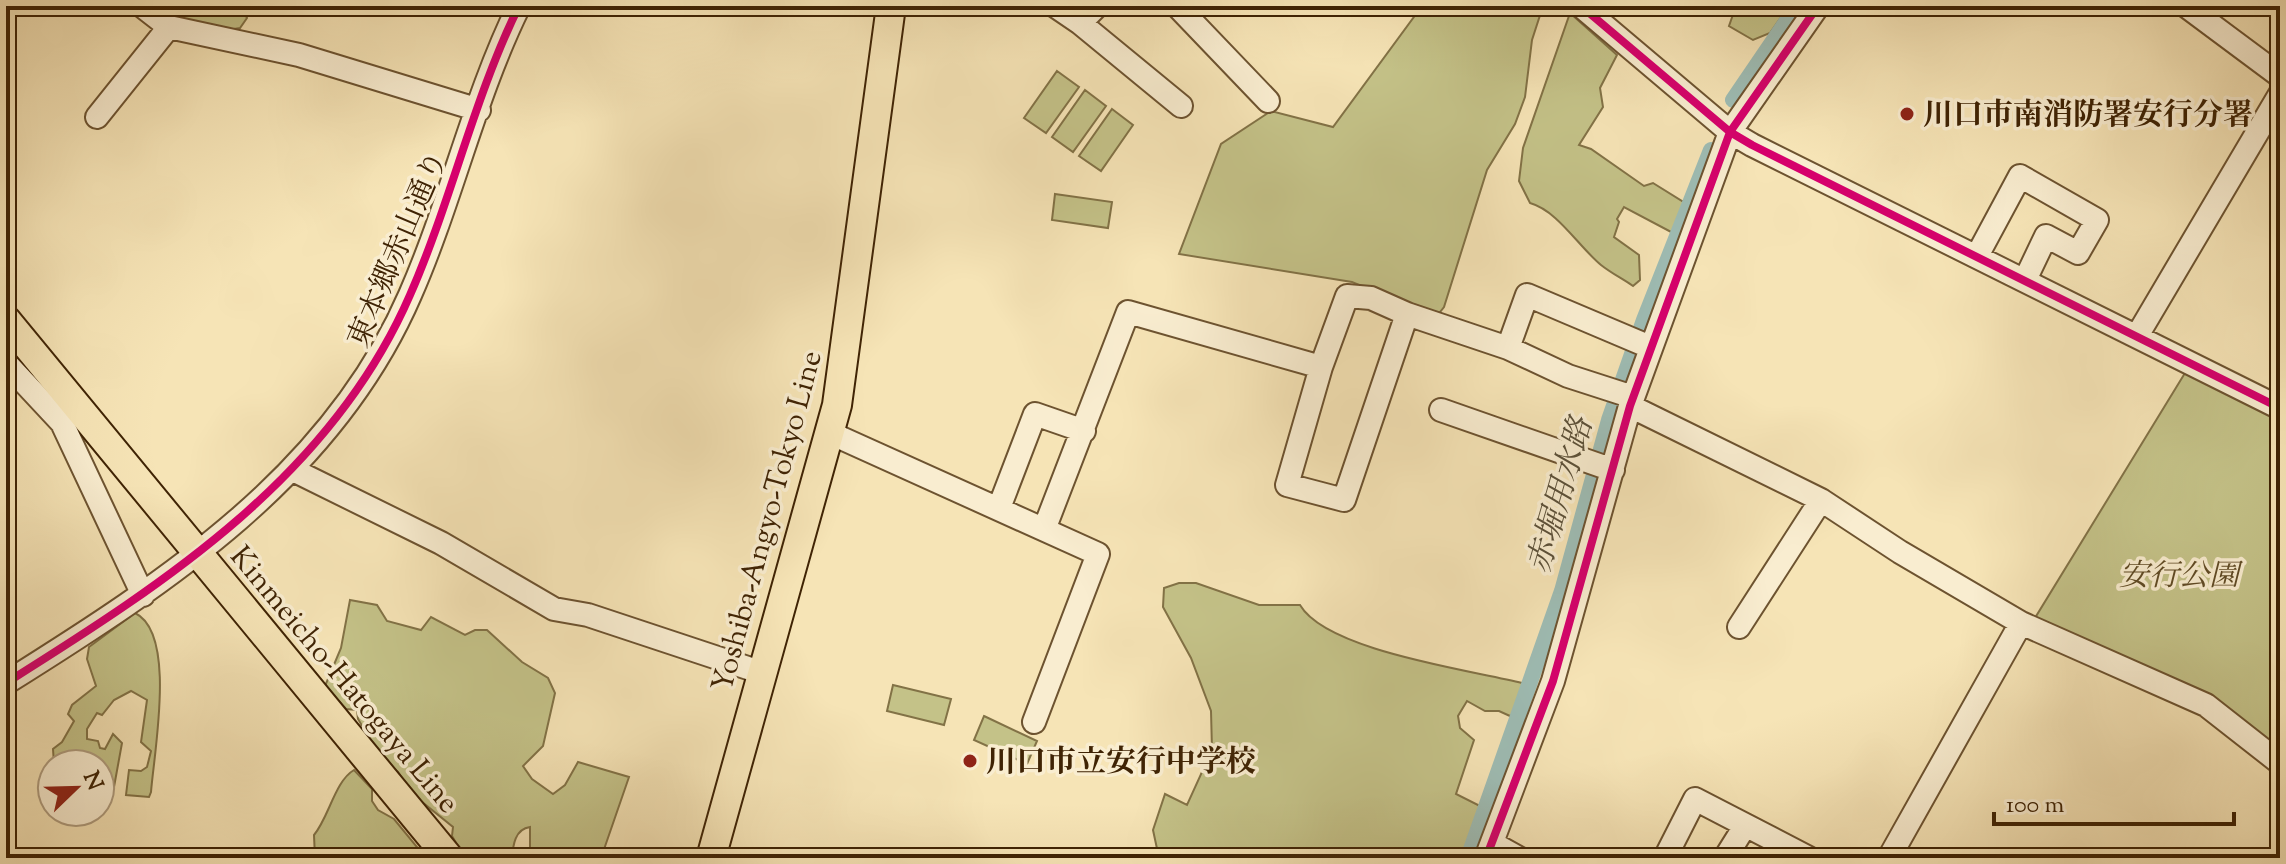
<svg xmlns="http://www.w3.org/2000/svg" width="2286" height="864" font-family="'Sorts Mill Goudy','Noto Serif JP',serif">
  <rect width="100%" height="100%" fill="#f6e4b6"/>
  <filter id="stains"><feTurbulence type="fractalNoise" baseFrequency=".0025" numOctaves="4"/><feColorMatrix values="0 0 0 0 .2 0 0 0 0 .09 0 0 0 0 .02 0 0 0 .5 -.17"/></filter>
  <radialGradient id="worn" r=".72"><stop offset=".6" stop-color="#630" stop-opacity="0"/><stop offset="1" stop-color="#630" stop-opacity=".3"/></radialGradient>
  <!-- green -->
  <path fill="#c4c288" stroke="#827246" stroke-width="2" d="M157 6H247L244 12 247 18 240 28C216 33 176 21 157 6Z
    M1422 6H1543L1532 40 1525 97 1515 124 1487 170 1444 307 1436 317 1352 282 1179 254 1221 144 1271 111 1333 127Z
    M1736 6H1789L1770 33 1753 40 1729 26Z
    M1570 13 1617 55 1600 88 1603 107 1579 145 1591 149 1644 186 1653 183 1685 203 1673 233 1624 207 1617 219 1619 222 1614 237 1639 255 1640 280 1633 286C1623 279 1611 273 1601 265 1578 246 1558 211 1530 203L1519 181 1523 148Z
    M1057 71 1079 87 1046 133 1024 118Z
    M1085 90 1106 106 1073 152 1052 137Z
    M1112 109 1133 125 1101 171 1079 156Z
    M1055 194 1112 202 1108 228 1052 220Z
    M2185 373 2280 418V755L2035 618Z
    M1179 583H1196L1259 605H1300C1327 651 1471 670 1522 683 1526 699 1523 707 1510 716L1499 711H1485L1467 701 1458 716 1460 728 1474 740 1456 794 1484 808 1464 858H1159L1153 830 1165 794 1187 805 1212 750 1211 711 1191 658 1163 607 1164 588Z
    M350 600 377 605 387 621 421 630 431 617 465 635 475 630H487L522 662 548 678 555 693 543 746 523 766 532 779 553 794 565 785 578 762 629 777 601 858H586L563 848 545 856 530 847V827C515 829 513 845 512 858H465L452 836 453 827 411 793 398 772 383 761 358 719 357 710 346 709 325 686 341 648Z
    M135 613C177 633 154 752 151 792L149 797 126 795 129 770 141 771 147 767 151 751 141 742 147 700 131 691 114 700 102 715 97 713 87 729V739L98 741 100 748 105 749 113 734 122 743 114 787 100 784V764H54L53 749 62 742 74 721 68 714 72 705 96 686 87 659 89 647Z
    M893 685 951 699 944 725 887 711Z
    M984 716 1037 741 1027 764 974 740Z
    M354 770 372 789V801L378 810 394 819 426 858H315L314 835C329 817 335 781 354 770Z"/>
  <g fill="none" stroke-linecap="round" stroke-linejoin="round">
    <!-- canal -->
    <path stroke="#9ebdb5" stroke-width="16" d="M1733 100 1797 6
      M1468 858 1562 591 1609 420 1644 320 1711 150"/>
    <defs>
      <path id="minor" d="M142 6 169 27 299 55 479 110
        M1055 6 1080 23 1097 6
        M1177 6 1268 101
        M1581 6 1730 132 1752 145 2280 408
        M2186 6 2280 76
        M1080 23 1181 106
        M97 117 169 27
        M1977 256 2020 176 2097 220 2078 253 2046 236 2025 280
        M1407 314 1371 298 1347 296 1321 367 1287 485 1344 500 1407 314 1508 348 1568 376 1633 397
        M2137 336 2280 94
        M1508 348 1527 295 1650 347
        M6 363 62 423 72 414
        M1630 406 1821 500 1900 552 2021 623 2206 705 2280 763
        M1441 410 1613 470
        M62 423 143 595
        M830 433 1098 554 1034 722
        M293 470 441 543 554 609 588 615 763 673
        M999 508 1035 414 1084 431
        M1045 527 1128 312 1321 367
        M1739 627 1821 500
        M6 683C167 582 332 475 410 295 451 202 474 97 519 6
        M1492 843 1519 858
        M1486 858 1553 681 1630 406 1730 132 1818 6
        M1665 858 1695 799 1809 858
        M1725 858 1745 826
        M1889 858 2021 623"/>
      <path id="major" d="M6 320 449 858
        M711 858 837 405 891 6"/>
    </defs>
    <!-- minor casing -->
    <use href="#minor" stroke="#6d5330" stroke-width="26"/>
    <!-- major casing -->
    <use href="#major" stroke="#3f2304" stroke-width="32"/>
    <!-- minor -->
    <use href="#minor" stroke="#f9edd0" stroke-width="22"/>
    <!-- major -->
    <use href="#major" stroke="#f6e4b6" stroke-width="28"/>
    <defs>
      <path id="cycleway" d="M1581 6 1730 132 1752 145 2280 408
        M6 683C167 582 332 475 410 295 451 202 474 97 519 6
        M1486 858 1553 681 1630 406 1730 132 1818 6"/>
    </defs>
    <!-- cycleway casing -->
    <use href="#cycleway" stroke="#f9edd0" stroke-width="13"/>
    <!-- cycleway -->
    <use href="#cycleway" stroke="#d6006c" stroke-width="8"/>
  </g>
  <!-- markers -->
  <g fill="#8f2418" stroke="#f9edd0" stroke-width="3">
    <circle cx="1907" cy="114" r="8"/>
    <circle cx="970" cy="761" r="8"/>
  </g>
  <g text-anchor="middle" stroke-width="7" stroke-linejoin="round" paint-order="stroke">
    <!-- poi labels -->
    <g font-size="30" font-weight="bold" fill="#3f2304" stroke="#f9edd0" text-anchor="start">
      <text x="1923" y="124">川口市南消防署安行分署</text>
      <text x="986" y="771">川口市立安行中学校</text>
    </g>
    <!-- street labels -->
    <g font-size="30" fill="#3f2304" stroke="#f9edd0">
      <text transform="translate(397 249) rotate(-67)" y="10">東本郷赤山通り</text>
      <text transform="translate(766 521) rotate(-75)" y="10">Yoshiba-Angyo-Tokyo Line</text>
      <text transform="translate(345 679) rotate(50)" y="10">Kinmeicho-Hatogaya Line</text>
    </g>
    <!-- park labels -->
    <g font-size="30" font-style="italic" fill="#604b25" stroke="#f9edd0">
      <text x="2179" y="585">安行公園</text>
    </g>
    <!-- water labels -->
    <g font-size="32" font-style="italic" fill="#5c5139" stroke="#f9edd0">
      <text transform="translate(1559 495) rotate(-74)" y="11">赤堀用水路</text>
    </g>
  </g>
  <!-- margin -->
  <rect width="2286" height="864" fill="none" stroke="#f6e4b6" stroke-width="32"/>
  <rect x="8" y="8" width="2270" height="848" fill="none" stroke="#3f2304" stroke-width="4"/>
  <rect x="16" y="16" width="2254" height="832" fill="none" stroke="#3f2304" stroke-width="2"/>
  <!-- north arrow -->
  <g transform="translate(76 788) rotate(67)"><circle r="38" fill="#f9edd0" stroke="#af9c7e" stroke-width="2"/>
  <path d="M0-6L14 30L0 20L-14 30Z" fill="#8f2418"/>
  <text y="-12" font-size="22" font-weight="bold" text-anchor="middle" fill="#3f2304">N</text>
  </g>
  <!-- scale -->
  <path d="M1994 812v12h240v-12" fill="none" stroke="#3f2304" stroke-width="4"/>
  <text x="2006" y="812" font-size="24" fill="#3f2304" stroke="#f9edd0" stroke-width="6" paint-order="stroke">100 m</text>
  <rect width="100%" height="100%" filter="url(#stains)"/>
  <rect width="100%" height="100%" fill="url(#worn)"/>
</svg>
